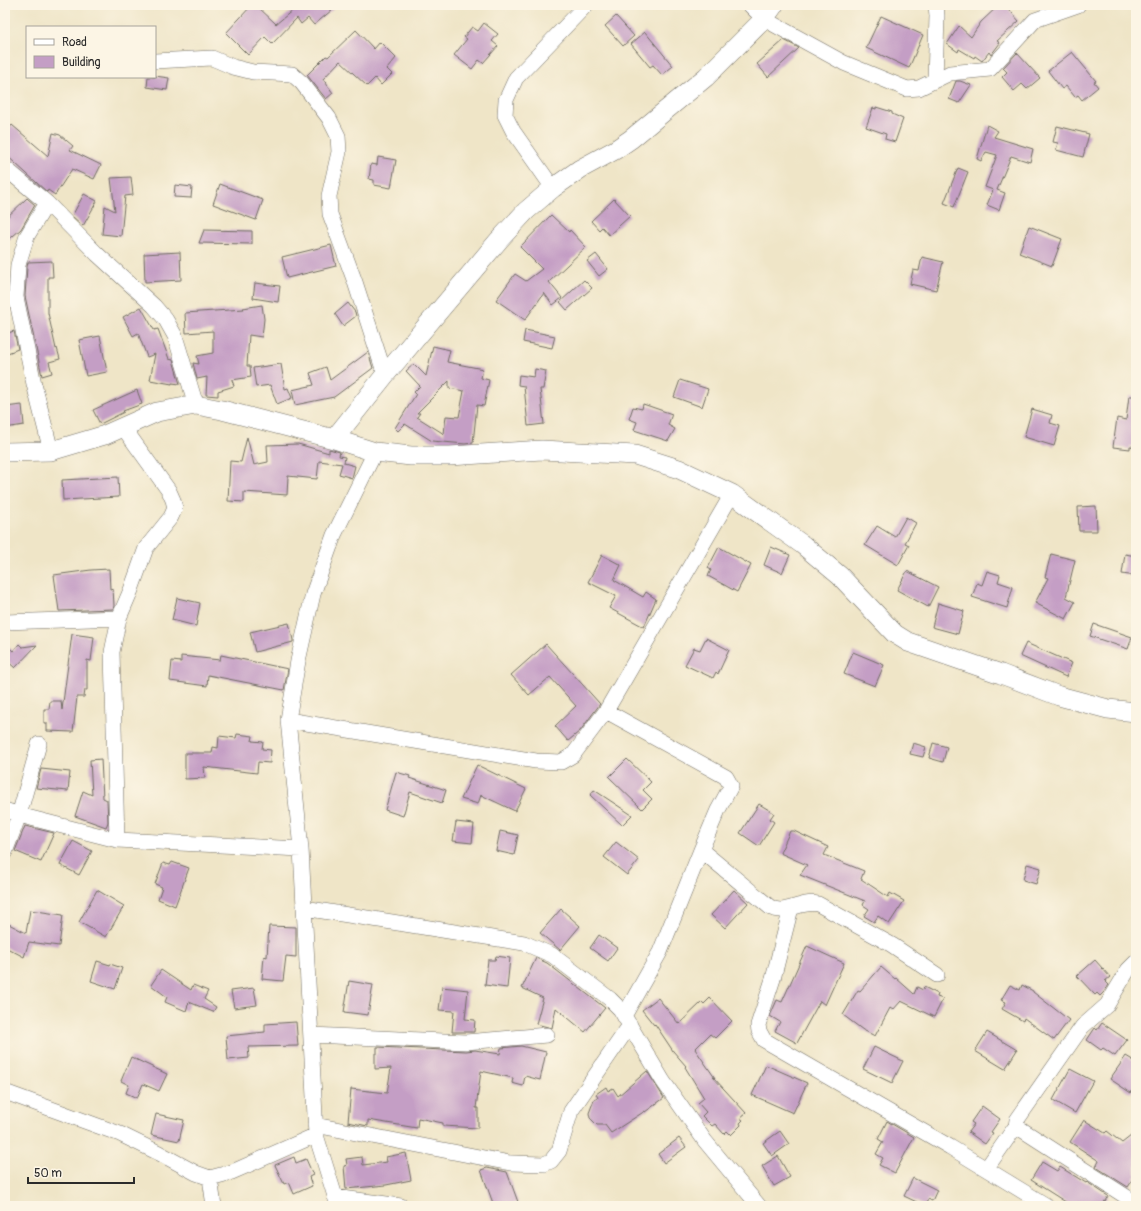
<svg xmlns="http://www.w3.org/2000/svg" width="1141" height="1211" font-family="Pangolin,sans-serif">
  <rect width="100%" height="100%" fill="#fcf5e5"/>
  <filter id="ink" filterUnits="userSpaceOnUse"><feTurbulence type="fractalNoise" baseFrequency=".025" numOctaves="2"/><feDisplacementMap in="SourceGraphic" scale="8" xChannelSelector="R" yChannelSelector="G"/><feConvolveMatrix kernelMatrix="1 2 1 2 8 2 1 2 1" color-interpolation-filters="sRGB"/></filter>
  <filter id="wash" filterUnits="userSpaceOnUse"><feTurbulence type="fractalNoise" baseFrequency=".012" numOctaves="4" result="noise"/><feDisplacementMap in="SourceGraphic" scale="16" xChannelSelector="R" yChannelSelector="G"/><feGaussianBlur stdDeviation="0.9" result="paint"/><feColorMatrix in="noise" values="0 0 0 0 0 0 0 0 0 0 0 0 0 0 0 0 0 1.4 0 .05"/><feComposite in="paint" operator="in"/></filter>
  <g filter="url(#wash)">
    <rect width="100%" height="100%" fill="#efe5c7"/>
    <g id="blocks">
      <!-- building -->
      <path fill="#c49ec5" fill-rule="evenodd" d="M252 5H256L276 24 299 5H338L314 25 308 18 301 24 297 18 272 44 265 37 248 55 226 33Z
        M999 5H1005L1019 21 997 41 1000 43 991 55 989 52 982 61 975 56 974 58 959 49 958 52 947 44 959 26 971 37 981 22Z
        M616 16 634 36 623 46 605 26Z
        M881 16 923 35 909 68 866 48Z
        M484 23 498 34 492 41 498 46 483 63 479 60 472 69 454 55 467 39 464 37 472 27 478 31Z
        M356 30 374 49 380 42 396 58 387 69 392 74 381 85 375 78 367 86 340 61 323 79 333 93 326 99 307 75 326 56 328 57Z
        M645 32 673 66 662 75 653 65 650 67 631 44Z
        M784 40 799 48 768 77 757 64Z
        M1072 52 1096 81 1094 82 1098 87 1082 100 1078 95 1075 97 1066 86 1062 89 1048 71Z
        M1017 53 1040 78 1027 89 1022 84 1014 91 1002 77 1007 72 1003 68Z
        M155 76 169 78 167 90 147 87 148 77H155Z
        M956 81H960L971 85 959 103 949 99Z
        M876 107 892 112V114L903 119 895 142 885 139 886 134 866 127 873 108 876 109Z
        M12 125 48 156 53 133 60 135 73 146 70 150 101 165 94 179 72 169 55 195 48 190 47 192 5 154V133Z
        M987 125 998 131 994 137 1033 149 1030 162 1011 156 997 190 1005 193 999 210 987 205 993 190 985 187 997 155 986 152 981 161 977 159Z
        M1057 126 1089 134 1083 157 1056 150 1058 143 1053 142Z
        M378 157 396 160 391 188 374 185V180L369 179 371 164 377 165Z
        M958 168 968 172 954 207 944 203Z
        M131 177 133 195 125 196 121 236 102 234 105 206 115 211 111 178Z
        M220 184 263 200 256 220 213 204Z
        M175 185 192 187 191 198 174 197Z
        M84 194 97 201 83 226 72 216Z
        M27 198 35 205 21 229 5 243V219Z
        M614 199 630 216 609 235 602 227 599 230 591 221Z
        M551 215 569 232 570 230 586 247 549 282 562 298 553 305 544 293 525 320 496 300 515 274 526 281 542 269 520 247Z
        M1029 226 1062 239 1052 266 1019 253Z
        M204 230 252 231V244L199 243Z
        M331 245 336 266 287 278 282 257Z
        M180 252 181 280 145 282 144 254Z
        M596 254 608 269 599 276 587 261Z
        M922 257 943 262 936 290 910 284 913 270 919 271Z
        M52 261 53 277H48V313L56 349 57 348 60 359 49 362 52 373 42 376 25 296 27 267 28 262Z
        M584 280 592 288 567 310 560 302Z
        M8 282 7 297 9 309 5 310V283Z
        M255 283 280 286 278 302 253 298Z
        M348 303 355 312 356 316 343 326 335 314Z
        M262 305 264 319 262 337 249 335 247 366H250L251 377 232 380 234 386 218 391V396L206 395 207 377 197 379 193 363 199 364 197 356 213 353V331L186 333 185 313 244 309 243 308Z
        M141 307 154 330 158 329 169 359 173 360 180 384 172 383V384L150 380 155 354 147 357 138 333 133 336 123 317Z
        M525 330 555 336 552 348 523 342Z
        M14 331 18 349 5 354V334Z
        M100 336 107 372 86 376 79 340Z
        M433 346 450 350 447 362 483 369 481 378 489 380 484 406 477 405 473 443 465 444 432 441 405 424 398 431 395 428 416 394 414 392 420 386 406 371 414 364 426 376ZM449 381V388L464 391 459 417 446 416 444 434 417 417 420 413H417Z
        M368 352 373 368 334 397 295 405 292 390 314 385 310 373 326 367 330 380Z
        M281 364 285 389 288 388 292 398 277 404 270 385 256 387 253 368Z
        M535 369 546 371 543 389H540L544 424 528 426 524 386 518 385 519 375 534 377Z
        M680 380 708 389 702 407 674 397Z
        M137 390 142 404 123 411 124 412 100 424 93 410Z
        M1129 396H1136V447L1130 446V449L1113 447 1117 418 1126 420Z
        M643 404 672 414 668 425 675 429 668 441 634 430 637 422 629 419 633 407 642 409Z
        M22 405 24 425 5 428V407Z
        M1032 409 1052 415 1050 423 1060 426 1054 446 1024 437Z
        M247 437 254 465 268 462 267 445 298 444 329 453V449L340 452 339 456 345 457 344 463 355 466 352 478 339 474 342 464 319 461 317 479 288 476 287 495 244 492V502L228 501 230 461 241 462Z
        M118 477 119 497 63 500 62 480Z
        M1096 506 1097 531H1079L1078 507Z
        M906 517 916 523 905 543 909 545 898 565 865 545 877 526 895 537Z
        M719 547 751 565 737 592 708 576 711 570 708 568Z
        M771 547 790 555 782 573 764 565Z
        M1051 554 1075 560 1066 597 1075 602 1066 619 1035 603 1048 578 1045 577Z
        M1125 554 1136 556V576L1122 574Z
        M602 555 621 565 614 580 643 597 646 592 656 599 644 627 609 608 616 596 588 582Z
        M109 569 110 589 113 588 114 606 113 609 59 611 54 575 91 570Z
        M907 571 938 587 928 607 897 590Z
        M987 571 1000 575 998 582 1013 587 1007 608 972 597 977 583 982 585Z
        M177 598 200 603 196 626 172 620Z
        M938 603 964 611 958 634 932 627Z
        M289 623 293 640V642L255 652 250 632Z
        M1094 624 1132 637 1128 649 1090 636Z
        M72 634 94 637 91 661 87 660V690H85L84 697H77L73 732 47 731V723H44V709H49L50 701H61L62 710Z
        M706 638 729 650 718 674 716 672 713 678 685 665 694 648 700 650Z
        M1026 643 1072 663 1066 677 1020 656Z
        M5 644 13 651 19 644 22 647 37 645 15 668 5 659Z
        M546 644 600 704 580 731 568 741 555 726 576 706 550 677 529 695 511 675Z
        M853 652 884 665 875 686 844 674Z
        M221 655 288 669 284 690 208 675 207 686 170 681 172 661 181 662V656L220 660Z
        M237 734 253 736 252 741 263 742 262 749 271 750 270 763 258 762 257 773 204 767 205 778 185 779V753H212L213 747 218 748 219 736 236 738Z
        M913 743 926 747 923 757 910 754Z
        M933 743 947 747 943 762 929 758Z
        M101 759 103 798 107 800 108 822 106 827 75 816 83 791 92 795 90 760Z
        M627 759 651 782 643 790 652 799 642 809 609 777Z
        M477 765 526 789 515 811 481 795 478 804 461 799Z
        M41 769 70 772 68 791 36 788Z
        M396 772 410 776 409 778 446 790 442 803 410 792 403 816 385 810Z
        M594 790 632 815 622 825 590 795Z
        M759 804 774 813 770 819 774 822 759 846 740 833Z
        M456 822 474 824 472 843 453 841Z
        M25 826 54 833 41 862 15 851Z
        M500 831 518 835 514 855 496 851Z
        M790 831H794L828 847 824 855 864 871 861 879 888 897 890 893 904 901 889 924 878 916 874 922 864 916 869 909 863 905 865 901 800 875 807 865 780 853Z
        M73 841 92 851 79 875 60 865Z
        M616 842 639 860 627 875 604 857Z
        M172 862 189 868 175 906 158 899 162 887 155 884 163 863 170 865Z
        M1027 864 1041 868 1036 884 1023 880Z
        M97 890 124 906 106 937 79 922Z
        M734 890 748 903 725 928 711 915Z
        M561 909 580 926 560 950 540 933Z
        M30 910 63 915 59 946 29 942 24 957 5 947V922L26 933Z
        M269 926 296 927V957L286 956 283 981 262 979 264 956 267 957Z
        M599 935 617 948 608 961 590 948Z
        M807 946 844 963 825 1005 820 1001 797 1043 775 1031 780 1022 770 1016 777 1000 782 1002Z
        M496 956 510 958 507 988 485 985 488 960H495Z
        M536 958 547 963 605 1008 585 1032 556 1008 552 1028 536 1024 543 998 522 988Z
        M1095 960 1110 977 1105 981 1109 985 1104 992 1100 996 1097 993 1095 995 1077 976Z
        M97 961 110 965V964L122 968 115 989 91 981Z
        M881 967 895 979 896 978 914 994 917 987 923 990 924 987 938 994 937 997 943 999 934 1017 901 1001 893 1010 890 1008 875 1036 863 1030 843 1015 858 990 860 991Z
        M161 970 191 990 193 985 208 991 204 999 216 1007 213 1012 189 1002 186 1011 165 1002 167 997 151 985Z
        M349 981 373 985 368 1015 344 1012Z
        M1010 985 1020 990 1022 985 1033 991V992L1069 1020 1054 1040 1024 1018 1023 1021 1002 1009 1006 1002 1001 1000Z
        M442 987 468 990 465 1019 475 1020 474 1032H452L454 1011 439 1010Z
        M254 988 257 1005 234 1008 231 991Z
        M658 998 679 1024 702 1002 704 1004 710 998 732 1021 715 1038 710 1034 695 1049 715 1078 713 1077 746 1113 740 1118 743 1120 740 1123 741 1125 731 1135 727 1131 724 1134 715 1124 712 1126 702 1116 706 1112 698 1103 704 1098 685 1067 686 1066 673 1051 655 1024 654 1025 642 1010Z
        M296 1022 298 1046 248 1047 249 1058 228 1060 226 1036 265 1032V1024Z
        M1102 1023 1127 1040 1115 1056 1103 1048 1101 1050 1087 1040 1095 1028 1097 1030Z
        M987 1032 1017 1050 1005 1069 975 1051Z
        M521 1046 546 1052 540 1080 525 1076 523 1086 512 1083 513 1078 481 1071 476 1108H478V1128L443 1126V1123L418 1118 417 1128 368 1120V1126L348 1122 351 1089 387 1093 391 1068 375 1069V1054H377V1047L466 1051 475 1050 500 1054 501 1048Z
        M874 1047 903 1061 892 1083 863 1069Z
        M1126 1056 1136 1062V1085L1131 1093 1110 1079Z
        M131 1057 167 1074 159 1091 143 1084 137 1098 126 1093 129 1085 121 1081Z
        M766 1065 807 1083 793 1113 752 1095Z
        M1070 1069 1093 1081 1075 1113 1053 1100Z
        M647 1071 664 1098 645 1112V1111L611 1133 605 1125H597L590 1118 589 1113 594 1100 598 1098 596 1094 606 1087 608 1091 613 1088 618 1096Z
        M982 1106 1000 1119 991 1132 993 1133 985 1144 968 1132 974 1124 971 1122Z
        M156 1114 184 1120 179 1141 151 1135Z
        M1084 1120 1105 1133 1107 1131 1122 1143 1136 1132V1175L1128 1187 1096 1167 1099 1161 1070 1142Z
        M887 1121 914 1137 895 1173 879 1165 883 1158 876 1154 883 1142 878 1139Z
        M780 1131 789 1144 772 1156 763 1143Z
        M679 1138 686 1147 664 1163 658 1154Z
        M406 1153 411 1180 386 1185 346 1189 344 1166 347 1165 346 1159 362 1157 363 1165 387 1162 386 1157Z
        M778 1156 790 1177 774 1186 762 1166Z
        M294 1157 296 1163 306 1159 313 1175 309 1177 312 1186 294 1194 289 1182 284 1184 275 1165Z
        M1042 1162 1057 1171 1060 1167 1086 1183 1087 1182 1108 1196 1102 1206H1072L1031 1180Z
        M487 1168 507 1172 518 1202 506 1206H494L481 1170Z
        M913 1178 937 1190 932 1201 928 1199 925 1206 904 1196Z"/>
    </g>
  </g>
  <g filter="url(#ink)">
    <use href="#blocks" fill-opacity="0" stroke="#706c62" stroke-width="1"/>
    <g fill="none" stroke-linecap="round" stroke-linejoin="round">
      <defs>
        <path id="minor" d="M750 5 764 19 844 63 907 89 919 88 950 73 990 69 1035 20 1078 5
          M155 61 212 58 233 67 253 72 292 74 302 83 329 118 338 136 339 152 329 196 330 214 355 282 385 375
          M935 80 937 16 936 5
          M5 168 47 203 97 254 154 306 166 320 175 336 196 405
          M553 188 513 131 505 115 506 100 516 78 586 5
          M47 203 27 236 18 265 16 297 34 384 51 451
          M5 622 119 618
          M606 711 726 777 731 786 718 810 701 850 660 952 624 1016
          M288 720 536 761 561 762 573 755 606 711 732 494
          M5 810 19 815 117 840 301 849
          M117 840 112 652 119 618 131 590 146 548 171 517 175 508 173 500 169 491 123 427
          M701 850 771 908C788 915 800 900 818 904L892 945 937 975
          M5 852 19 815 39 744
          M304 908 524 943 552 955 610 999 620 1009 663 1081 705 1141 759 1206
          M791 908 773 979 758 1025 759 1031 764 1040 950 1147 1047 1206
          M311 1035 466 1042 547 1035
          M5 1092 120 1134 159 1153 196 1173 210 1178 232 1172 316 1135
          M315 1125 510 1163 544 1164 551 1161 559 1151 571 1111 630 1025
          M1016 1126 1136 1203
          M986 1169 1016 1126 1017 1120 1082 1027 1107 1005 1128 970 1136 962
          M210 1178 214 1206
          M335 1197 401 1206
          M338 1206 316 1135 301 849 288 720 298 661 313 594 334 535 375 452"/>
        <path id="tertiary" d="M334 439 385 375 499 240 526 211 553 188 580 169 615 150 631 139 706 77 764 19 774 5
          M5 452 51 451 105 435 157 412 196 405 222 410 334 439 375 452 411 456H450L542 450 635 455 679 469 732 494 803 545 840 576 895 634 908 642 1001 674 1059 696 1108 709 1136 712"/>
      </defs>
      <!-- minor casing -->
      <use href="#minor" stroke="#706c62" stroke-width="16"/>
      <!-- tertiary casing -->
      <use href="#tertiary" stroke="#706c62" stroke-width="20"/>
      <!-- minor -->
      <use href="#minor" stroke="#fff" stroke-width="15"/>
      <!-- tertiary -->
      <use href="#tertiary" stroke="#fff" stroke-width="19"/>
    </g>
  </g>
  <!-- margin -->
  <rect width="1141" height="1211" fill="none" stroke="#fcf5e5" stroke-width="20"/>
  <!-- legend -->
  <rect x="26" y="26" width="130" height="52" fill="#fcf5e5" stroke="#a8a49b"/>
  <rect x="34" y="39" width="20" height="6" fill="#ffffff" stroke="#a8a49b"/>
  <text x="62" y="46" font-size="12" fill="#2b2b2b">Road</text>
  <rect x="34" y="56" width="20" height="12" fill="#c49ec5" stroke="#a8a49b"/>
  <text x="62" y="66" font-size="12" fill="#2b2b2b">Building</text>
  <!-- scale -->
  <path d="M28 1177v6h106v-6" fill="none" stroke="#2b2b2b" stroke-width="2"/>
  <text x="34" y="1177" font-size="12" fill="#2b2b2b" stroke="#fcf5e5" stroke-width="3" paint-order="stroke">50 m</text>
</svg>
